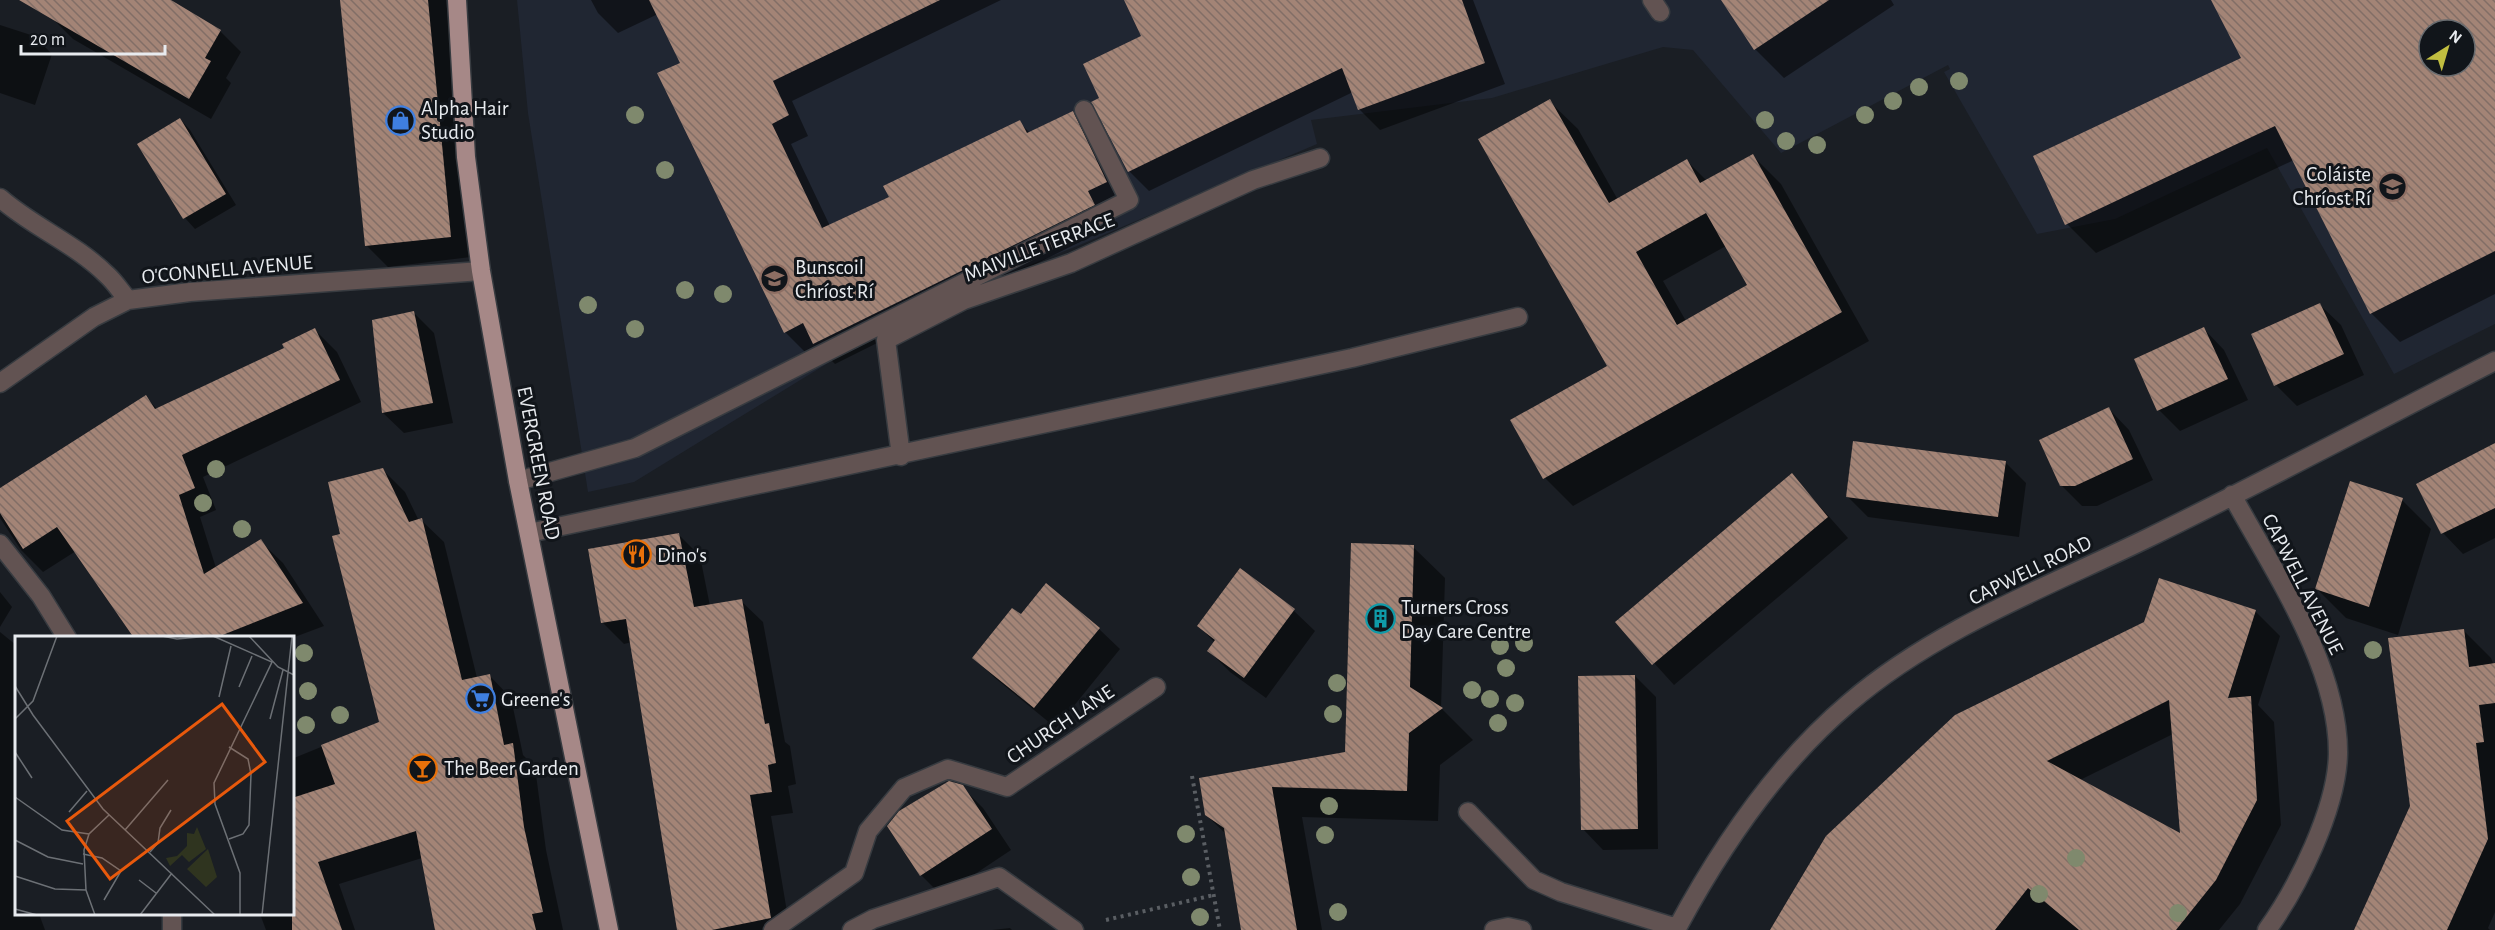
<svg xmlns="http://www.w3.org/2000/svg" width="2495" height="930" font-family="'Alegreya Sans',sans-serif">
  <defs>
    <pattern id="building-back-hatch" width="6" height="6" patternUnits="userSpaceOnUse" patternTransform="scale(1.5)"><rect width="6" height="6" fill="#a38476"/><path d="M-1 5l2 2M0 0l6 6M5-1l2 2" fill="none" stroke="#826e66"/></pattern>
  </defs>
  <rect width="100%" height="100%" fill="#1a1e24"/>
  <!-- built -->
  <path fill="#202632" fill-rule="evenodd" d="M517 0H2495V324L2394 374 2267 148 2115 219 2037 234 1944 72 1950 69 1948 65 1781 153 1693 50 1663 47 1492 98 1311 120 1317 144 1082 244 908 314 634 482 588 492 528 113ZM2429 30H2465V66H2429Z"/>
  <!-- shadow -->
  <path fill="#0007" fill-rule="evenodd" d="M63 0H143L220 31 241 52 226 78 231 83 211 119 73 39 52 18Z
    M342 0H446L471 257 388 267 367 246Z
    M591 0H1001L792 101 808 136 791 144 830 226 891 198 1019 122 1030 133 1073 112 1093 133 1127 202 1107 212 1114 225 835 364 817 346 805 352 785 332 682 63 658 14 618 33 598 13Z
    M1125 0H1473L1505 84 1380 130 1359 109 1353 92 1149 191 1129 171 1101 98 1143 37Z
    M1723 0H1891L1894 5 1784 78 1755 49Z
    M2213 0H2495V294L2400 342 2371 313 2294 160 2096 253 2067 224 2243 58ZM2429 30H2465V66H2429Z
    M0 25 34 36 52 54 35 105 0 93Z
    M1549 101 1578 129 1618 200 1687 161 1707 181 1753 156 1781 184 1869 341 1573 506 1545 478 1609 367ZM1726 246 1749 286 1686 321 1663 281Z
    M180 119 190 130 236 205 195 229 185 218 139 145Z
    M2320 305 2341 325 2364 375 2297 406 2276 385 2253 335Z
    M413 312 434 333 453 423 404 433 383 413Z
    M2204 329 2224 350 2248 400 2180 431 2159 410Z
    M315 330 337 352 361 402 203 477 216 510 200 517 216 568 260 541 283 563 324 626 292 638H136L76 551 43 572 21 550 0 518V490L146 397 158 410 286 349Z
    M2109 409 2129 430 2153 480 2097 506H2082L2061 485Z
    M2495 445V538L2463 554 2443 533Z
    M2005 462 2026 483 2019 537 1868 517 1847 496Z
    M383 470 405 492 419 521 421 520 444 542 477 678 489 675 511 698 523 755 535 767 546 850 563 930H436L422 858 339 884 355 930H266L260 914H292V754L294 758 380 723 342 535Z
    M1792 475 1848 538 1674 685 1617 622Z
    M2402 500 2431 529 2398 635 2346 618 2317 589Z
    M678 534 700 556 710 606 741 601 763 622 785 742 790 746 796 784 788 786 793 813 771 816 790 930H679L632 642 624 644 602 622Z
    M1413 547 1445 578 1441 708 1473 740 1440 765 1438 821 1302 817 1322 930H1243L1226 834 1206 815 1346 754Z
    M1240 570 1294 611 1315 631 1266 698 1230 672 1209 651 1215 643 1199 626Z
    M2160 580 2256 612 2280 636 2258 705 2274 722 2281 825 2240 904 2219 930H1772L2146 624ZM2173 734 2182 836 2080 780Z
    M0 592 12 607 0 627Z
    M1021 616 1099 629 1120 649 1056 728 995 678 974 658Z
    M2463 630 2491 658 2495 668V912L2488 928 2490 930H2356L2411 806Z
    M0 632 16 645V914H39L45 930H0Z
    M1635 676 1656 697 1658 849 1603 850 1583 829Z
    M949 783 962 787 983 808 1011 850 942 896 921 875 888 826 900 813Z
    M1010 928 1012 930H992Z"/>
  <!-- building -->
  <path fill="url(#building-back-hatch)" fill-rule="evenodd" d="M19 0H171L221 30 205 58 211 61 189 99Z
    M340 0H428L451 237 365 246Z
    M649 0H940L773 81 789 115 772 124 822 228 889 197 883 186 1020 120 1027 133 1073 111 1107 182 1088 191 1095 205 813 344 803 323 784 333 657 73 680 63Z
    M1124 0H1462L1485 63 1358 110 1342 68 1128 172 1091 102 1099 98 1083 64 1141 36Z
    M1721 0H1829L1754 50Z
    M2211 0H2495V251L2370 314 2275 126 2065 225 2033 156 2241 58ZM2429 30H2465V66H2429Z
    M1550 99 1609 203 1687 159 1700 183 1753 154 1842 312 1543 479 1510 420 1607 366 1478 139ZM1706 213 1747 285 1677 325 1636 252Z
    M180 118 226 194 183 219 137 144Z
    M2320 303 2344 354 2274 386 2251 334Z
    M414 311 433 403 382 413 372 320Z
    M2204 327 2228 379 2157 411 2134 359Z
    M315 328 340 380 182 455 195 488 179 495 204 574 261 539 303 603 215 638H134L57 527 23 549 0 513V488L146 395 155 409 284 348 282 344Z
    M2109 407 2133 459 2075 486H2060L2039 440Z
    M1853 441 2006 461 1998 517 1846 497Z
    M2495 443V508L2441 534 2416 484Z
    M383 468 409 522 422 518 462 680 490 674 504 745 513 743 524 827 543 912 532 914 536 930H435L416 831 318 862 342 930H292V798L335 784 321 745 379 722 332 536 340 534 328 482Z
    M1792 473 1828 517 1652 665 1615 622Z
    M2350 481 2403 498 2369 607 2315 589Z
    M679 533 694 607 742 599 765 724 769 723 776 763 768 765 772 792 750 795 771 918 712 930H677L626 619 601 623 588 549Z
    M1351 543 1414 545 1410 687 1443 708 1409 733 1407 791 1272 787 1297 930H1241L1224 828 1205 815 1199 778 1345 752Z
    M1240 568 1295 609 1244 678 1207 651 1215 640 1197 626Z
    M2159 578 2256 610 2228 698 2251 696 2257 800 2216 880 2176 930H2079L2028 888 1995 930H1770L1826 836 1955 715 2144 622ZM2169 700 2180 833 2047 761Z
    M1046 583 1100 628 1034 708 972 658 1012 608 1021 614Z
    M2464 629 2469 667 2495 663V703L2479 705 2484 742 2476 743 2488 839 2447 930H2354L2410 806 2388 638Z
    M1635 675 1638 829 1581 830 1578 676Z
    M949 781 963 785 992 829 920 876 887 826 899 811Z"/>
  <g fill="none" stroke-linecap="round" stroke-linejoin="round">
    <defs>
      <path id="minor" d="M1652 0 1660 12
        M0 198C33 227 76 244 107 275 115 282 121 292 128 300
        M0 383 94 317 128 300 190 292 481 271
        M901 456 886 340 964 300 1071 263 1253 180 1320 158
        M518 481 635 448 1129 200 1084 110
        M2232 495C2273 570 2339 666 2338 754 2337 808 2298 887 2267 930
        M529 533 1352 358 1518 317
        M0 544 41 596 67 638
        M1468 812 1534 880 1561 892 1677 928
        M172 930V914
        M773 930 854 873 868 831 904 788 948 769 1007 787 1156 687
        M852 930 873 919 999 877 1074 930
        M1494 930 1508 927 1522 930
        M1676 930C1720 848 1778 763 1849 703 1935 629 2047 587 2148 538 2265 481 2379 420 2495 361"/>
      <path id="major" d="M457 0 466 157 481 271 518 481 609 930"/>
    </defs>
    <!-- minor casing -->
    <use href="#minor" stroke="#373b40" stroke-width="21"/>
    <!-- major casing -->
    <use href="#major" stroke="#373b40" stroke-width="21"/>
    <!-- path -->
    <path stroke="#5a5e63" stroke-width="4" stroke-dasharray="3 4.5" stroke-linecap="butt" d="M1192 776 1220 930
      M1106 920 1214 895"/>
    <!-- minor -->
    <use href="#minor" stroke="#625352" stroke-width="18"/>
    <!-- major -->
    <use href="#major" stroke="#a68887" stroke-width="18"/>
  </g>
  <!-- trees -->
  <g fill="#7f896d">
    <circle cx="1959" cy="81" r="9"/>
    <circle cx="1919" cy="87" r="9"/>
    <circle cx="1893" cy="101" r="9"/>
    <circle cx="635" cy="115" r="9"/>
    <circle cx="1865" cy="115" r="9"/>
    <circle cx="1765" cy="120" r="9"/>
    <circle cx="1786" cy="141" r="9"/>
    <circle cx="1817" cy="145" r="9"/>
    <circle cx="665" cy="170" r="9"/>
    <circle cx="685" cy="290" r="9"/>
    <circle cx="723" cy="294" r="9"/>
    <circle cx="588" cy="305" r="9"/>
    <circle cx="635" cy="329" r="9"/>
    <circle cx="216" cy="469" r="9"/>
    <circle cx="203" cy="503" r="9"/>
    <circle cx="242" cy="529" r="9"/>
    <circle cx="1524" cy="643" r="9"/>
    <circle cx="1500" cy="646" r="9"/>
    <circle cx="2373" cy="650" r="9"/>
    <circle cx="304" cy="653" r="9"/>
    <circle cx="1506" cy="668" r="9"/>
    <circle cx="1337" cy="683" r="9"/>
    <circle cx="1472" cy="690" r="9"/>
    <circle cx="308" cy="691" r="9"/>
    <circle cx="1490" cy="699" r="9"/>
    <circle cx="1515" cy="703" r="9"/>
    <circle cx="1333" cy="714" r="9"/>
    <circle cx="340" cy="715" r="9"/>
    <circle cx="1498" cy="723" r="9"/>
    <circle cx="306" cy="725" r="9"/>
    <circle cx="1329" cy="806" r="9"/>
    <circle cx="1186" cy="834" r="9"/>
    <circle cx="1325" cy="835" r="9"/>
    <circle cx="2076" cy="858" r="9"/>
    <circle cx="1191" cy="877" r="9"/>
    <circle cx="2039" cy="894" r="9"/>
    <circle cx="1338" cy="912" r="9"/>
    <circle cx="2178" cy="913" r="9"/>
    <circle cx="1200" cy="917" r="9"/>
  </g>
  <!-- icons -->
  <defs>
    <symbol id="shop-ring" viewBox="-11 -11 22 22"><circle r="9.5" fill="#11151a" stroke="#3f7fe0" stroke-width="1.5"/><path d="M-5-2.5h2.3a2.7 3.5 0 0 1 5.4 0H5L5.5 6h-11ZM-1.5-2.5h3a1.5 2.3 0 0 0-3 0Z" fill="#3f7fe0"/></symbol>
    <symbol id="school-ring" viewBox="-11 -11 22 22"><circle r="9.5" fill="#11151a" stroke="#8d6e63" stroke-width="1.5"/><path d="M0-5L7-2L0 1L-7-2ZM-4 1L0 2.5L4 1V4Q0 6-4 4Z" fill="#8d6e63"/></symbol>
    <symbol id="restaurant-ring" viewBox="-11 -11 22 22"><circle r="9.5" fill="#11151a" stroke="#e8710a" stroke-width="1.5"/><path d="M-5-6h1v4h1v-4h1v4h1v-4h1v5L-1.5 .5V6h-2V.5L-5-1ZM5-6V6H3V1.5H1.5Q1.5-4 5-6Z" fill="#e8710a"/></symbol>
    <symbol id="building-ring" viewBox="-11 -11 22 22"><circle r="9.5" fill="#11151a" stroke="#0f9aa8" stroke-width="1.5"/><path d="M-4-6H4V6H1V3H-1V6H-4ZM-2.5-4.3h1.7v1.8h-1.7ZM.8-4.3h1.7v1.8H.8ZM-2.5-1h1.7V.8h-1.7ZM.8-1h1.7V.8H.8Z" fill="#0f9aa8"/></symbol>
    <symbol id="supermarket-ring" viewBox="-11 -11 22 22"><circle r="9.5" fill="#11151a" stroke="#3f7fe0" stroke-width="1.5"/><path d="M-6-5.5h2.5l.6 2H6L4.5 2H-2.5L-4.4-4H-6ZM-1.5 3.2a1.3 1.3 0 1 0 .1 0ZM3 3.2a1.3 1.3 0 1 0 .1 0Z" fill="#3f7fe0"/></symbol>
    <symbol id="bar-ring" viewBox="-11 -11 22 22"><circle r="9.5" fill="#11151a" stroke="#e8710a" stroke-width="1.5"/><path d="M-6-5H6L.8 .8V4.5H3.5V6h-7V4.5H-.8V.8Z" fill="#e8710a"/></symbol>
  </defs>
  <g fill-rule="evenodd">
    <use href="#shop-ring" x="384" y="104" width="33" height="33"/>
    <use href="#school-ring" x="2376" y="170" width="33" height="33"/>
    <use href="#school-ring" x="758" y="262" width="33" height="33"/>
    <use href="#restaurant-ring" x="620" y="538" width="33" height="33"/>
    <use href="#building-ring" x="1364" y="602" width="33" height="33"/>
    <use href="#supermarket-ring" x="464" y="682" width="33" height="33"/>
    <use href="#bar-ring" x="406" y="752" width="33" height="33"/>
  </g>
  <g text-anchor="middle" stroke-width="6" stroke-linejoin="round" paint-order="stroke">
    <!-- poi labels -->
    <g font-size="21" fill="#e8ebef" stroke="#11151a" text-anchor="start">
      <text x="421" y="115">Alpha Hair<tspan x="421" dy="24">Studio</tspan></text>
      <text x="2371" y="181" text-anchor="end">Coláiste<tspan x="2371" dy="24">Chríost Rí</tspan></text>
      <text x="795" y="274">Bunscoil<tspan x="795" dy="24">Chríost Rí</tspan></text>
      <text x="657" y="562">Dino's</text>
      <text x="1401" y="614">Turners Cross<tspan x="1401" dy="24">Day Care Centre</tspan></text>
      <text x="501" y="706">Greene's</text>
      <text x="444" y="775">The Beer Garden</text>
    </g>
    <!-- street labels -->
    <g font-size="21" fill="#e8ebef" stroke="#11151a">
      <text transform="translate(1039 247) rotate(-21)" y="7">MAIVILLE TERRACE</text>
      <text transform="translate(227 269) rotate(-5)" y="7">O'CONNELL AVENUE</text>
      <text transform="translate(539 463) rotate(79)" y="7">EVERGREEN ROAD</text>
      <text transform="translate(2030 570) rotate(-26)" y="7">CAPWELL ROAD</text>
      <text transform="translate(2303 584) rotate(63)" y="7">CAPWELL AVENUE</text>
      <text transform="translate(1060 724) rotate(-34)" y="7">CHURCH LANE</text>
    </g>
  </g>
  <!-- overview -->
  <g transform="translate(15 636)">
    <rect width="279" height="279" fill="#1a1e24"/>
    <path d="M182 191 191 213 174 226 167 219 155 230 151 222 162 220 172 210V197L179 198ZM193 213 202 241 191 251 172 233Z" fill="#2f341f"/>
    <path fill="none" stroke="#6c7075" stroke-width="1.5" d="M147 0 162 3 195 0M198 0 257 26 199 147 200 168 225 237V279M234 0 263 31 279 39M0 50 18 79 88 173 200 279M224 51 237 20M204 61 216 10M0 83 18 65 42 0M255 83 268 34M214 111 233 123 236 138 234 189 228 198 214 203M0 116 17 142M0 161 47 194 74 198M54 176 72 155M110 194 153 144M0 204 33 221 68 228M135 216 143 207 145 192 156 174M68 218 87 222 106 235 89 264M0 240 40 253 71 254M124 244 141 257M0 273 22 279M80 279 71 254 69 214 74 198 94 179M125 279 157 237M247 279 277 0"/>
    <path fill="#e8590c" fill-opacity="0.15" stroke="#e8590c" stroke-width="3" d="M207 68 250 126 95 243 52 185Z"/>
    <rect width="279" height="279" fill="none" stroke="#e8ebef" stroke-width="3"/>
  </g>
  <!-- north arrow -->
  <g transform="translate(2447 48) rotate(37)"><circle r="28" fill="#11151a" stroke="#676b6f" stroke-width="1.5"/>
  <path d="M0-4.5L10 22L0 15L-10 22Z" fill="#c1be40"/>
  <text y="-9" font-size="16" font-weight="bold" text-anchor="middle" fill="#e8ebef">N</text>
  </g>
  <!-- scale -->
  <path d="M21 45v9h144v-9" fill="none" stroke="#e8ebef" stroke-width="3"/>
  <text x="30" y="45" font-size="18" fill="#e8ebef" stroke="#11151a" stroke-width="4.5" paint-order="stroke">20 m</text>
</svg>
